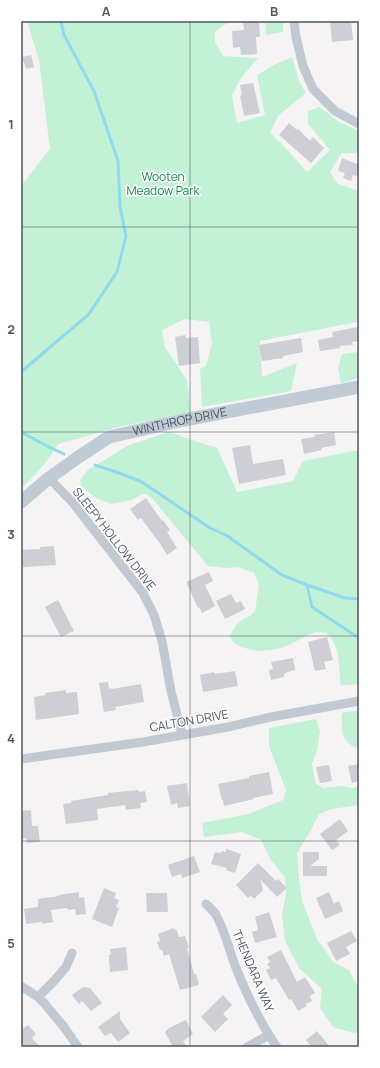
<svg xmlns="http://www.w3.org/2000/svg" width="380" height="1068" font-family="Manrope,sans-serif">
  <rect width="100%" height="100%" fill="#f5f3f3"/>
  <!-- green -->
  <path fill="#c3f1d5" d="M27 21H232L231 22 222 26 215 32V42L223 56 258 58 241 78 232 95 237 123 265 115 257 75 274 65 292 57 299 81 306 93 278 116 270 133 281 143 307 172 330 150 308 124V111L320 107 339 122 359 131V153H342L330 172 338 184 359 191V334L357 322 260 341 262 377 297 363 291 391 202 407 200 369 206 366 212 343 209 322 185 319 162 330 165 347 187 380 191 414 126 425 58 444 46 462 30 480 21 488V186L50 149 39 60Z
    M265 21H283V32L266 35Z
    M359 352V378L341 383 338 368 342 354Z
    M168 432 217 448 237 492 293 481 303 461 359 450V684L347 685H341C339 672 340 658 335 645 323 616 299 644 281 648 268 651 257 652 245 648 237 645 232 643 230 635L236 625 243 619 251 615 255 611 259 585 254 573 238 567 227 568 208 566 151 497 146 494H142L132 500 111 504 96 498 81 486 80 480 88 470 127 446Z
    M359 710V748C340 743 342 730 342 713Z
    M316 719 320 731 317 751 312 764 315 783 323 788 342 786 352 788 359 786V805L332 809 319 814 311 830 297 853 299 879 302 901 317 939 333 962 349 970 359 989V1032L354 1033 333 1027 320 1008 322 989 299 968 285 941 282 914 286 894 285 877 271 860 261 840 242 832 204 837 202 823 249 814 283 800 286 790 269 746V728Z"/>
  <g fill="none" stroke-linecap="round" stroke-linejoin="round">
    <!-- stream -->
    <path stroke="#90daee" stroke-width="3" d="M21 372 89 314 117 272 126 236 120 207 118 161 94 91 64 35 61 21
      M21 432 49 447 64 454
      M95 465 122 474 142 482 210 528 226 535 282 575 307 585 345 598 359 599
      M307 585 312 607 359 638"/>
  </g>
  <!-- building -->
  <path fill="#cdcfd5" d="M243 21H259L260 37H256L257 54 241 55 240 47 233 48 232 31 244 30Z
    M330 21H351L353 40 332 42Z
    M31 55 34 67 26 69 22 57Z
    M253 83 260 113 244 116 240 96 242 95 240 85Z
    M289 123 297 130 298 129 310 141 313 137 324 148 311 163 279 135Z
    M342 158 359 165V170L357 176 353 175 351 181 343 178 345 173 338 171Z
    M357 327 359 341 352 342 353 345 340 346V348L320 351 318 340 333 337 332 332Z
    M185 335 186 338 198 337 200 363 179 366 175 337Z
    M301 338 303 352 283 356V358L262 361 259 345Z
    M334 432 336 445 321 448 322 450 304 454 301 439 315 437 314 435Z
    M250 445 253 464 283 459 286 475 239 484 232 448Z
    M146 498 162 521 163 520 170 530 167 532 177 548 167 555 161 545 141 518 138 520 130 509Z
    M54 546 56 565 23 567 22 550 40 549V547Z
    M209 572 213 581 205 585 215 606 202 613 199 607 198 608 186 582Z
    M231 594 236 603 241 601 245 609 225 619 216 601Z
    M58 600 74 631 61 637 45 607Z
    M327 637 333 660 324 662 326 669 315 671 308 642Z
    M293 658 295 670 287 672V673L284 674V677L271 680 269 670 273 669 271 662Z
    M235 671 238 686 203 692 200 675 214 672 215 674Z
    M108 682 109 689 112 688V689L141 684 144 702 115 707 116 710 104 712 99 683Z
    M66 690V693L77 692 79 714 36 720 34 697 46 695 45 693Z
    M359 764V781L352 783 348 766Z
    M329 765 332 781 320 783 316 767Z
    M269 772 273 794 253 798 254 799 224 806 223 800H222L218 784 249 778V776Z
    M187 783 190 806 178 808 177 803 171 805 167 786Z
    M138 790 139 792 145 791 147 802 140 803 141 808 126 810 125 805 97 809 98 820 66 824 63 804 71 803V801L108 795V793Z
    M31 810 32 826H38L40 842 27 843 26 838 21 839V811Z
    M340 819 348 831 336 840 340 845 332 850 320 834Z
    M226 849 241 854 235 873 226 870 227 868 211 864 215 852 221 853 222 851 226 852Z
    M303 852H319V859L310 866H327V876H303Z
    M194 856 200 872 182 878 181 874 172 877 168 865Z
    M258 863 276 881 278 879 287 888 277 897 260 879 263 890 254 899 251 896 248 898 236 885Z
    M104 888 116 893 114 898 119 900 116 907 119 908 112 927 92 919Z
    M79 892V898L84 897 86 914 76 915 75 909 68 910 67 908 51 910 53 922 42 924V922L26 924 24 909 38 907V899L59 896V895Z
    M329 892 334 904 339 901 343 911 325 919 316 898Z
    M146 893H167L168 912H147Z
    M269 912 277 937 255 943 252 932 258 930 255 917Z
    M174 928V930L176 929 179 937 185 936 189 948H187L194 974H196L199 985 180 990 169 954 164 956 162 950H160L157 942 160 941 158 934Z
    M351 931 357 941 346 947 350 954 336 961 327 943Z
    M126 947 128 970 110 972 109 960V955H111L110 949Z
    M281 950 297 982 305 977 315 993 310 996 312 1001 306 1004 307 1006 298 1011 291 999 289 1000 276 978 271 980 266 970 270 968 267 964 270 962 267 957Z
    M83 987 90 988 102 1003 91 1011 82 1001 79 1004 72 995Z
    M223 995 232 1005 223 1014 228 1019 215 1032 201 1017Z
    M120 1011V1019L130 1033 118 1042 111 1033 105 1036 98 1027Z
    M186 1020 193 1034 183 1041 187 1047H173L165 1032 169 1028Z
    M28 1025 36 1034 32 1038 40 1047H21V1030Z
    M317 1031 330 1047H312L306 1040Z"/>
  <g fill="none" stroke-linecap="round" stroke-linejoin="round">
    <!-- street -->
    <path stroke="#c1cad2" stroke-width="9" d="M294 21 296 37 303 66 313 89 335 111 359 124
      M49 478 73 503 143 593 154 615 162 641 171 691 182 734
      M21 759 143 742 228 727 271 717 359 701
      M206 904C209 907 212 910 215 913 225 930 229 950 236 968 247 995 260 1023 277 1047
      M21 986 38 997 44 1003 64 1027 78 1047
      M38 997 54 981 66 967 72 953
      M247 1047 269 1035"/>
    <!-- secondary -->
    <path stroke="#c1cbd6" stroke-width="13" id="s1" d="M21 502 49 478 80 456 109 437 184 420 359 387"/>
  </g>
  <!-- grid -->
  <path fill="none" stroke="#4a5661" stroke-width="1" stroke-opacity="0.55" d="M190 21V1047M21 227H359M21 432H359M21 636H359M21 841H359"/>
  <g text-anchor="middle" stroke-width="3" stroke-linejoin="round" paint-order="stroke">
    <!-- park labels -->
    <g font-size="12" fill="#17864f" stroke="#fff">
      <text x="163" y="181">Wooten<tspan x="163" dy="14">Meadow Park</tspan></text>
    </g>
    <!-- street labels -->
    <g font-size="12" fill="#4a5661" stroke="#fff">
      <text dy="4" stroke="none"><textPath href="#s1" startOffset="182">WINTHROP DRIVE</textPath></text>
      <text transform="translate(114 539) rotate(52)" y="4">SLEEPY HOLLOW DRIVE</text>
      <text transform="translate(189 721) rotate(-10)" y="4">CALTON DRIVE</text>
      <text transform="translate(253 971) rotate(67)" y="4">THENDARA WAY</text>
    </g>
  </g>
  <!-- border -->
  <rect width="380" height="1068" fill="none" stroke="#ffffff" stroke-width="44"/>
  <rect x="22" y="22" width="336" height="1024" fill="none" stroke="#4a5661" stroke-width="1.5"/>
  <g font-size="13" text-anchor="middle" font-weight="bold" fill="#4a5661">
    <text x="106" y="16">A</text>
    <text x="274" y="16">B</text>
    <text x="11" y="129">1</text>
    <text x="11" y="334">2</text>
    <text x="11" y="539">3</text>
    <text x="11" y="743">4</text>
    <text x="11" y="948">5</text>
  </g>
</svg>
